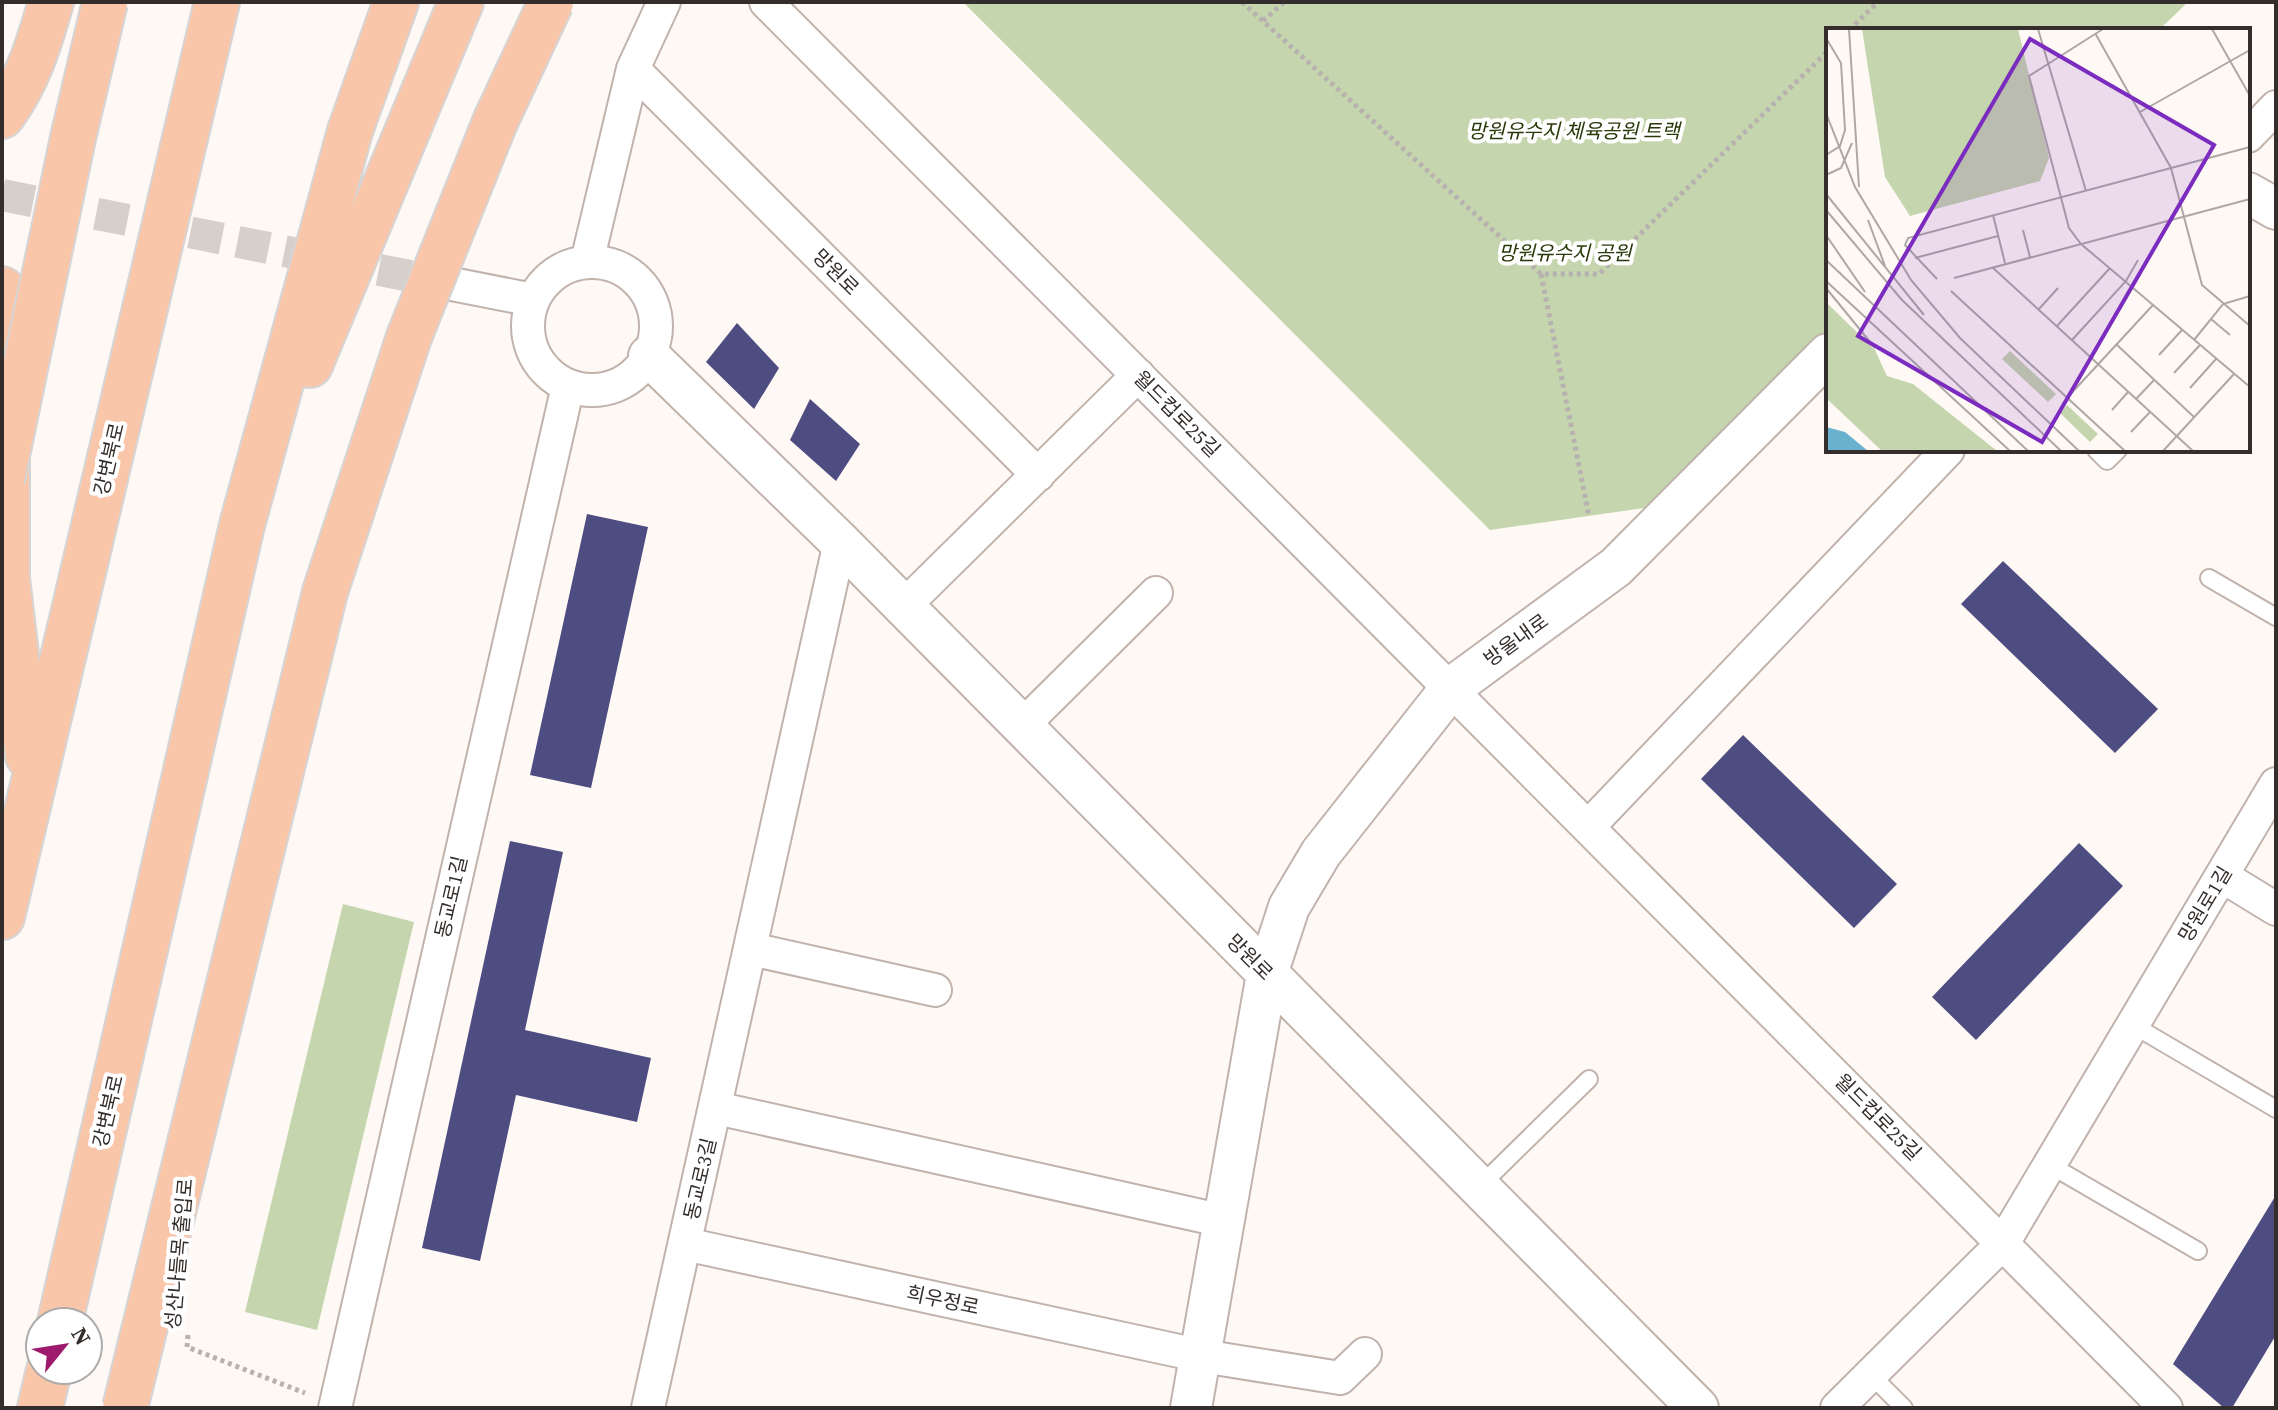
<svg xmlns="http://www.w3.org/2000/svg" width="2278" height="1410" font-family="'Source Serif 4','Noto Sans KR',serif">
  <rect width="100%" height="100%" fill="#fff9f6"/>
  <!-- green -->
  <path fill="#c5d5ad" d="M963 2H2188L2159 30H1828V345L1658 506 1490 530Z
    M343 904 414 922 317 1330 245 1312Z"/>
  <!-- building -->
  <path fill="#4e4d82" d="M737 323 779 368 754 409 706 362Z
    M810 399 860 444 836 481 790 440Z
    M587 514 648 527 591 788 530 775Z
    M2003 561 2158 709 2115 753 1961 604Z
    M1743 735 1897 884 1854 928 1701 779Z
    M510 841 563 852 525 1030 651 1058 637 1122 516 1095 480 1261 422 1248Z
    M2079 843 2123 886 1976 1040 1932 997Z
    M2276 1195V1335L2232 1408H2224L2173 1364Z"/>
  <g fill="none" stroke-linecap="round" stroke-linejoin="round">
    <!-- minor-tunnel -->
    <path stroke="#d6d0cd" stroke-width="32" stroke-dasharray="32 16" stroke-linecap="butt" d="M2 195 450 284"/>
    <defs>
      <path id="service" d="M2096 450 2107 461 2118 450
        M2209 578 2276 617
        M2133 1025 2276 1109
        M2050 1165 2198 1251
        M1479 1187 1589 1079
        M1870 1374 1904 1408"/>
      <path id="minor" d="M766 2 2166 1408
        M633 69 1038 475
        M2248 136 2276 107
        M587 262 633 69 664 2
        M528 326a64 64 0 1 1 128 0a64 64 0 1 1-128 0Z
        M452 284 533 300
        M904 606 1138 375
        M1021 727 1156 593
        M1589 826 1948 450
        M2222 876 2276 909
        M751 949 935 990
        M716 1108 1224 1221
        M685 1244 1202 1356 1340 1378 1365 1354
        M335 1408 568 386
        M648 1408 840 542
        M1837 1408 2003 1243 2276 784"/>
      <path id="tertiary" d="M2248 193 2276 209
        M649 356 840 542 1698 1408
        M1191 1408 1267 974 1289 907 1321 853 1451 688 1616 567 1828 354"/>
      <path id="trunk" d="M2 116C28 81 39 44 51 2
        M2 289 7 298V578L28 756
        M310 365 461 2
        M2 917 217 2
        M60 1322 242 525 350 131 396 2
        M40 1408 49 1370"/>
    </defs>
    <!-- service casing -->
    <use href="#service" stroke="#c1b3ac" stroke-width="20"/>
    <!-- minor casing -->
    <use href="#minor" stroke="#c1b3ac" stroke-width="36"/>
    <!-- tertiary casing -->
    <use href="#tertiary" stroke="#c1b3ac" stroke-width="44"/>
    <!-- trunk casing -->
    <use href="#trunk" stroke="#d6d5d5" stroke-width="48"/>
    <!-- path -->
    <path stroke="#b7b2af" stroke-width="5" stroke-dasharray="4 4" stroke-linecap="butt" d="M1242 2 1541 274H1599L1828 51
      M1263 21 1284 2
      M1849 30 1878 2
      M1541 274 1589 516
      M188 1335 187 1347 305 1393"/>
    <!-- service -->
    <use href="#service" stroke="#fff" stroke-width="16"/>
    <!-- minor -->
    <use href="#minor" stroke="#fff" stroke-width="32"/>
    <!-- tertiary -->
    <use href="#tertiary" stroke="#fff" stroke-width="40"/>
    <!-- trunk -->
    <use href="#trunk" stroke="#fac6aa" stroke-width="44"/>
    <defs>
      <path id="trunk-bridge" d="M2 479 73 138 105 2
        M125 1408 325 592 409 337 495 122 551 2"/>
    </defs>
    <!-- trunk-bridge casing -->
    <use href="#trunk-bridge" stroke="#d6d5d5" stroke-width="48" stroke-linecap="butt"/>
    <!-- trunk-bridge -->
    <use href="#trunk-bridge" stroke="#fac6aa" stroke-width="44"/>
  </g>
  <g text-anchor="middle" stroke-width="8" stroke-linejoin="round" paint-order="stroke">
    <!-- park labels -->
    <g font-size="20" font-style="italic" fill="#293709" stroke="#fff">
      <text x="1574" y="138">망원유수지 체육공원 트랙</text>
      <text x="1565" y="260">망원유수지 공원</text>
    </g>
    <!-- street labels -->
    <g font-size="20" fill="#332e2b" stroke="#fff">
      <text transform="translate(836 272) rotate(45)" y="7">망원로</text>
      <text transform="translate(1177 414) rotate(45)" y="7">월드컵로25길</text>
      <text transform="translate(109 459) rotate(-77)" y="7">강변북로</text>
      <text transform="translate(1516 640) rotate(-36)" y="7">방울내로</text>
      <text transform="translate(451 897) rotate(-77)" y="7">동교로1길</text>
      <text transform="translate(2205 904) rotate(-59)" y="7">망원로1길</text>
      <text transform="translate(1250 957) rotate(45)" y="7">망원로</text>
      <text transform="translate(108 1111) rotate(-77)" y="7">강변북로</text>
      <text transform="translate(1878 1117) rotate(45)" y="7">월드컵로25길</text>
      <text transform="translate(700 1179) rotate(-77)" y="7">동교로3길</text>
      <text transform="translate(179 1254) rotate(-85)" y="7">성산나들목 출입로</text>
      <text transform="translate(943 1300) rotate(12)" y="7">희우정로</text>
    </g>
  </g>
  <!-- overview -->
  <g transform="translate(1826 28)">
    <rect width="424" height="424" fill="#fff9f6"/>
    <path d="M36 1H192L223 130 214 153 84 188 59 149ZM0 274 49 322 61 348 87 356 171 423H56L0 370ZM184 323 230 366 222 374 176 331ZM241 377 272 406 264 414 234 385Z" fill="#c5d5ad"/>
    <path d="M0 399 19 404 42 423H0Z" fill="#68b2d0"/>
    <path fill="none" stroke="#ada8a5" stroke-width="2" d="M23 1 33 159M212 1 260 163M277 1 203 48 243 200 255 216 424 359M386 1 424 68M269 5 345 140 376 257 424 298M0 10 15 35 19 102 14 118 0 127M314 84 424 22M0 85 29 159 85 252 134 310 253 423M0 147 15 140 26 115M0 166 98 287M0 182 76 272 235 423M167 187 179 235M42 192 59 238M197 202 204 229M0 207 39 264M89 230 172 208M0 232 202 423M166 239 367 423M128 250 424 171M111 251 79 217 82 210 424 119M0 253 184 423M0 260 49 320M125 263 299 423M213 281 232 260M385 291 404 307M231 298 284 240M246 312 300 253 312 232M368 312 397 276 424 268M290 316 368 389M333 327 356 302M348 345 374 317M364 360 390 331M241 370 327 277M310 371 328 352M286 382 302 364M305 404 324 384M337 423 408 346"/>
    <path fill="#7b2cbf" fill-opacity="0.15" stroke="#7b2cbf" stroke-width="4" d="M204 11 388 117 216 414 32 308Z"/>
    <rect width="424" height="424" fill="none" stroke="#332e2b" stroke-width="4"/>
  </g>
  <!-- border -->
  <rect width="2278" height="1410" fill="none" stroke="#332e2b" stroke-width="8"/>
  <!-- north arrow -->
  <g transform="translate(64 1346) rotate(60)"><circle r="38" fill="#ffffff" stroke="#adabaa" stroke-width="2"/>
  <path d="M0-6L14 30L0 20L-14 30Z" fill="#9d1a6c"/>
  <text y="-12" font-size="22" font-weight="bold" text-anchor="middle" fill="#332e2b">N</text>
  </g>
</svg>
